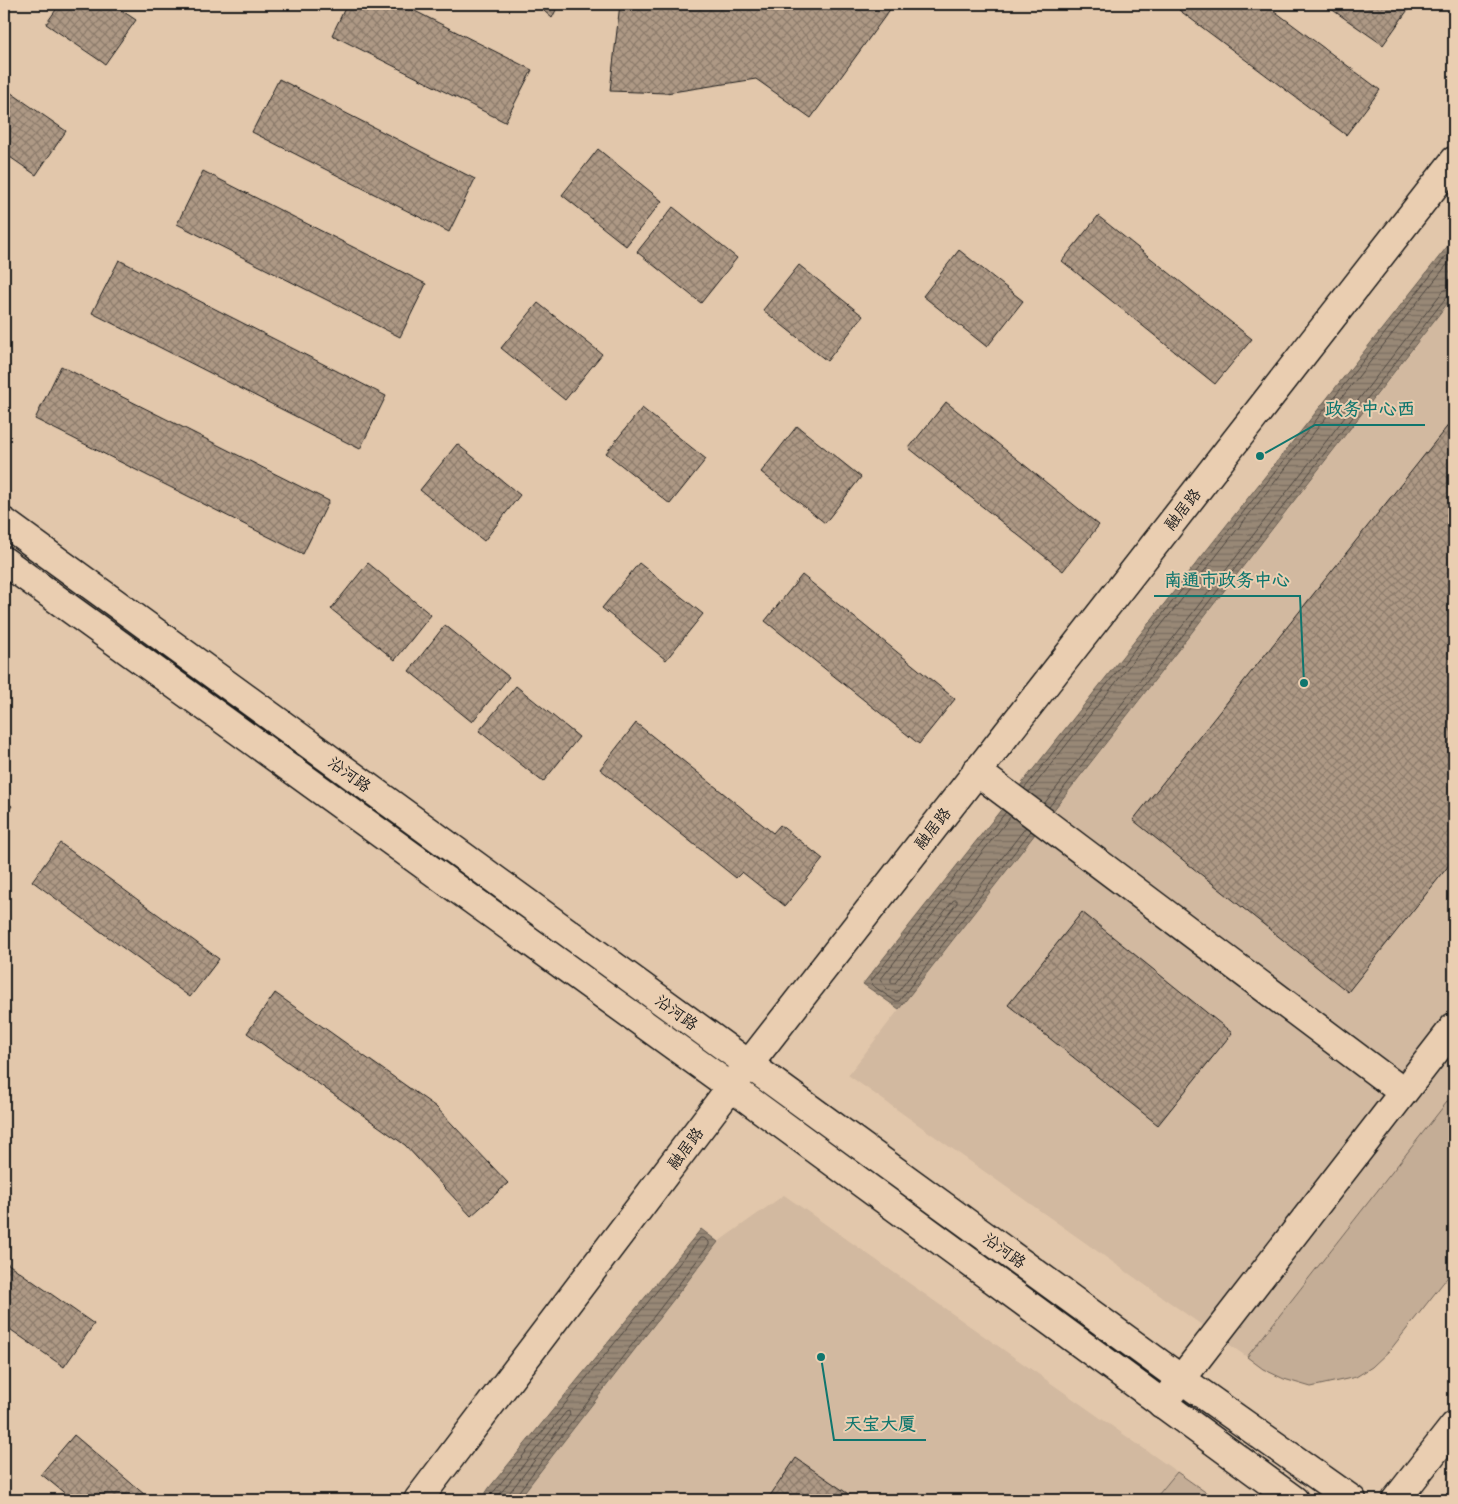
<svg xmlns="http://www.w3.org/2000/svg" width="1458" height="1504" font-family="'Comic Neue','LXGW WenKai TC',sans-serif">
  <defs>
    <pattern id="water-rules" width="6" height="5" patternUnits="userSpaceOnUse" patternTransform="scale(1.25)"><rect width="6" height="5" fill="#988876"/><path d="M0 2.5h6" fill="none" stroke="#7b6e60"/></pattern>
    <pattern id="building-cross-hatch" width="8" height="8" patternUnits="userSpaceOnUse" patternTransform="scale(1.25)"><rect width="8" height="8" fill="#ae9985"/><path d="M0 0l8 8M0 8l8-8" fill="none" stroke="#8d7c6c"/></pattern>
  </defs>
  <rect width="100%" height="100%" fill="#e2c7ab"/>
  <filter id="ink" filterUnits="userSpaceOnUse"><feTurbulence type="fractalNoise" baseFrequency=".02" numOctaves="2"/><feDisplacementMap in="SourceGraphic" scale="10" xChannelSelector="R" yChannelSelector="G"/><feConvolveMatrix kernelMatrix="1 2 1 2 8 2 1 2 1" color-interpolation-filters="sRGB"/></filter>
  <g filter="url(#ink)">
    <!-- built -->
    <path fill="#d2b9a0" d="M1454 241V1093L1247 1357 848 1075 1424 335Z
      M784 1195 1177 1472 1154 1500H518L718 1242Z"/>
    <!-- green -->
    <path fill="#c4ad96" stroke="#706459" d="M1454 1093V1269L1391 1349 1372 1367 1356 1377 1311 1387 1284 1379 1263 1369 1247 1357Z
      M1177 1472 1211 1496 1213 1500H1154Z"/>
    <!-- water -->
    <path fill="url(#water-rules)" stroke="#665d52" d="M1454 238V295L899 1009 863 984Z
      M701 1229 718 1242 518 1500H481L489 1488Z"/>
    <g fill="none" stroke-linecap="round" stroke-linejoin="round">
      <!-- shore -->
      <path stroke="#4e4740" stroke-width="1" d="M1024 789 1454 246
        M1029 792 1454 256
        M1044 804 1443 291 1454 286
        M1049 807 1448 295 1454 292
        M1006 812 871 981 872 985 895 1001H899L1031 831
        M1011 816 880 980 887 989 897 993 1026 827
        M954 900H957V903L895 983H891V979Z
        M487 1500 700 1238H704L709 1242V1245L516 1495 514 1500
        M495 1500 566 1412 569 1411 570 1415 510 1492 508 1500"/>
    </g>
    <!-- building -->
    <path fill="url(#building-cross-hatch)" stroke="#1c1c1c" d="M60 4H112L136 20 105 64 46 24Z
      M347 4H401L532 70 505 122 332 35Z
      M536 4H559L552 18Z
      M620 4H894L811 118 756 79 666 93 610 91Z
      M1184 4H1265L1380 90 1346 135 1179 10Z
      M1324 4H1412L1383 45Z
      M279 79 475 179 449 232 252 132Z
      M7 90 66 131 36 175 4 153V95Z
      M598 149 662 201 626 246 562 195Z
      M203 171 426 284 400 337 177 224Z
      M673 207 737 258 701 303 637 252Z
      M1098 216 1252 339 1215 384 1062 261Z
      M959 250 1023 301 987 347 923 296Z
      M119 260 386 396 360 449 92 313Z
      M799 265 863 316 827 361 763 310Z
      M538 303 602 354 565 400 501 348Z
      M61 366 329 501 303 554 35 419Z
      M946 402 1099 525 1063 571 909 448Z
      M642 408 706 459 670 504 606 453Z
      M1454 418V859L1348 992 1133 820Z
      M797 426 861 477 825 523 761 472Z
      M457 444 520 495 484 541 420 490Z
      M368 563 431 615 395 660 331 609Z
      M639 563 703 614 666 660 602 608Z
      M802 575 955 699 919 744 765 621Z
      M445 625 509 677 472 722 409 671Z
      M516 686 579 737 543 782 479 731Z
      M636 723 773 833 780 825 823 859 785 906 742 872 736 878 600 769Z
      M4 800 12 806 4 817Z
      M60 843 219 959 190 997 32 881Z
      M1082 912 1232 1033 1158 1125 1008 1005Z
      M275 993 436 1107 508 1183 471 1216 405 1145 247 1033Z
      M4 1261 94 1324 64 1367 4 1325Z
      M74 1435 151 1500H73L41 1474Z
      M796 1458 857 1500H767Z"/>
    <g fill="none" stroke-linecap="round" stroke-linejoin="round">
      <defs>
        <path id="street" d="M976 771 1403 1092
          M1162 1404 1454 1027"/>
        <path id="secondary" d="M4 522 1181 1379 1352 1500
          M4 561 731 1087 1294 1500
          M418 1500 731 1087 1454 161"/>
        <path id="primary" d="M1396 1500 1454 1426"/>
      </defs>
      <!-- street casing -->
      <use href="#street" stroke="#1c1c1c" stroke-width="31"/>
      <!-- secondary casing -->
      <use href="#secondary" stroke="#1c1c1c" stroke-width="31"/>
      <!-- primary casing -->
      <use href="#primary" stroke="#1c1c1c" stroke-width="31"/>
      <!-- street -->
      <use href="#street" stroke="#eaceb1" stroke-width="28"/>
      <!-- secondary -->
      <use href="#secondary" stroke="#eaceb1" stroke-width="28"/>
      <!-- primary -->
      <use href="#primary" stroke="#eaceb1" stroke-width="28"/>
    </g>
  </g>
  <g text-anchor="middle" stroke-width="4" stroke-linejoin="round" paint-order="stroke">
    <!-- street labels -->
    <g font-size="16" fill="#1c1c1c" stroke="#eaceb1">
      <text transform="translate(1182 509) rotate(-52)" y="6">融居路</text>
      <text transform="translate(350 774) rotate(36)" y="6">沿河路</text>
      <text transform="translate(932 828) rotate(-52)" y="6">融居路</text>
      <text transform="translate(677 1012) rotate(36)" y="6">沿河路</text>
      <text transform="translate(685 1148) rotate(-53)" y="6">融居路</text>
      <text transform="translate(1005 1250) rotate(36)" y="6">沿河路</text>
    </g>
  </g>
  <!-- callouts -->
  <path fill="none" stroke="#0f766e" stroke-width="2" d="M1260 456L1315 425H1425M1304 683L1300 596H1154M821 1357L834 1440H926"/>
  <g fill="#0f766e" stroke="#eaceb1" stroke-width="2">
    <circle cx="1260" cy="456" r="5"/>
    <circle cx="1304" cy="683" r="5"/>
    <circle cx="821" cy="1357" r="5"/>
  </g>
  <g font-size="18" text-anchor="middle" font-weight="bold" fill="#0f766e" stroke="#eaceb1" stroke-width="4" stroke-linejoin="round" paint-order="stroke">
    <text x="1370" y="415">政务中心西</text>
    <text x="1227" y="586">南通市政务中心</text>
    <text x="880" y="1430">天宝大厦</text>
  </g>
  <!-- margin -->
  <rect width="1458" height="1504" fill="none" stroke="#eaceb1" stroke-width="20"/>
  <rect x="10" y="10" width="1438" height="1484" fill="none" stroke="#1c1c1c" stroke-width="2" filter="url(#ink)"/>
</svg>
